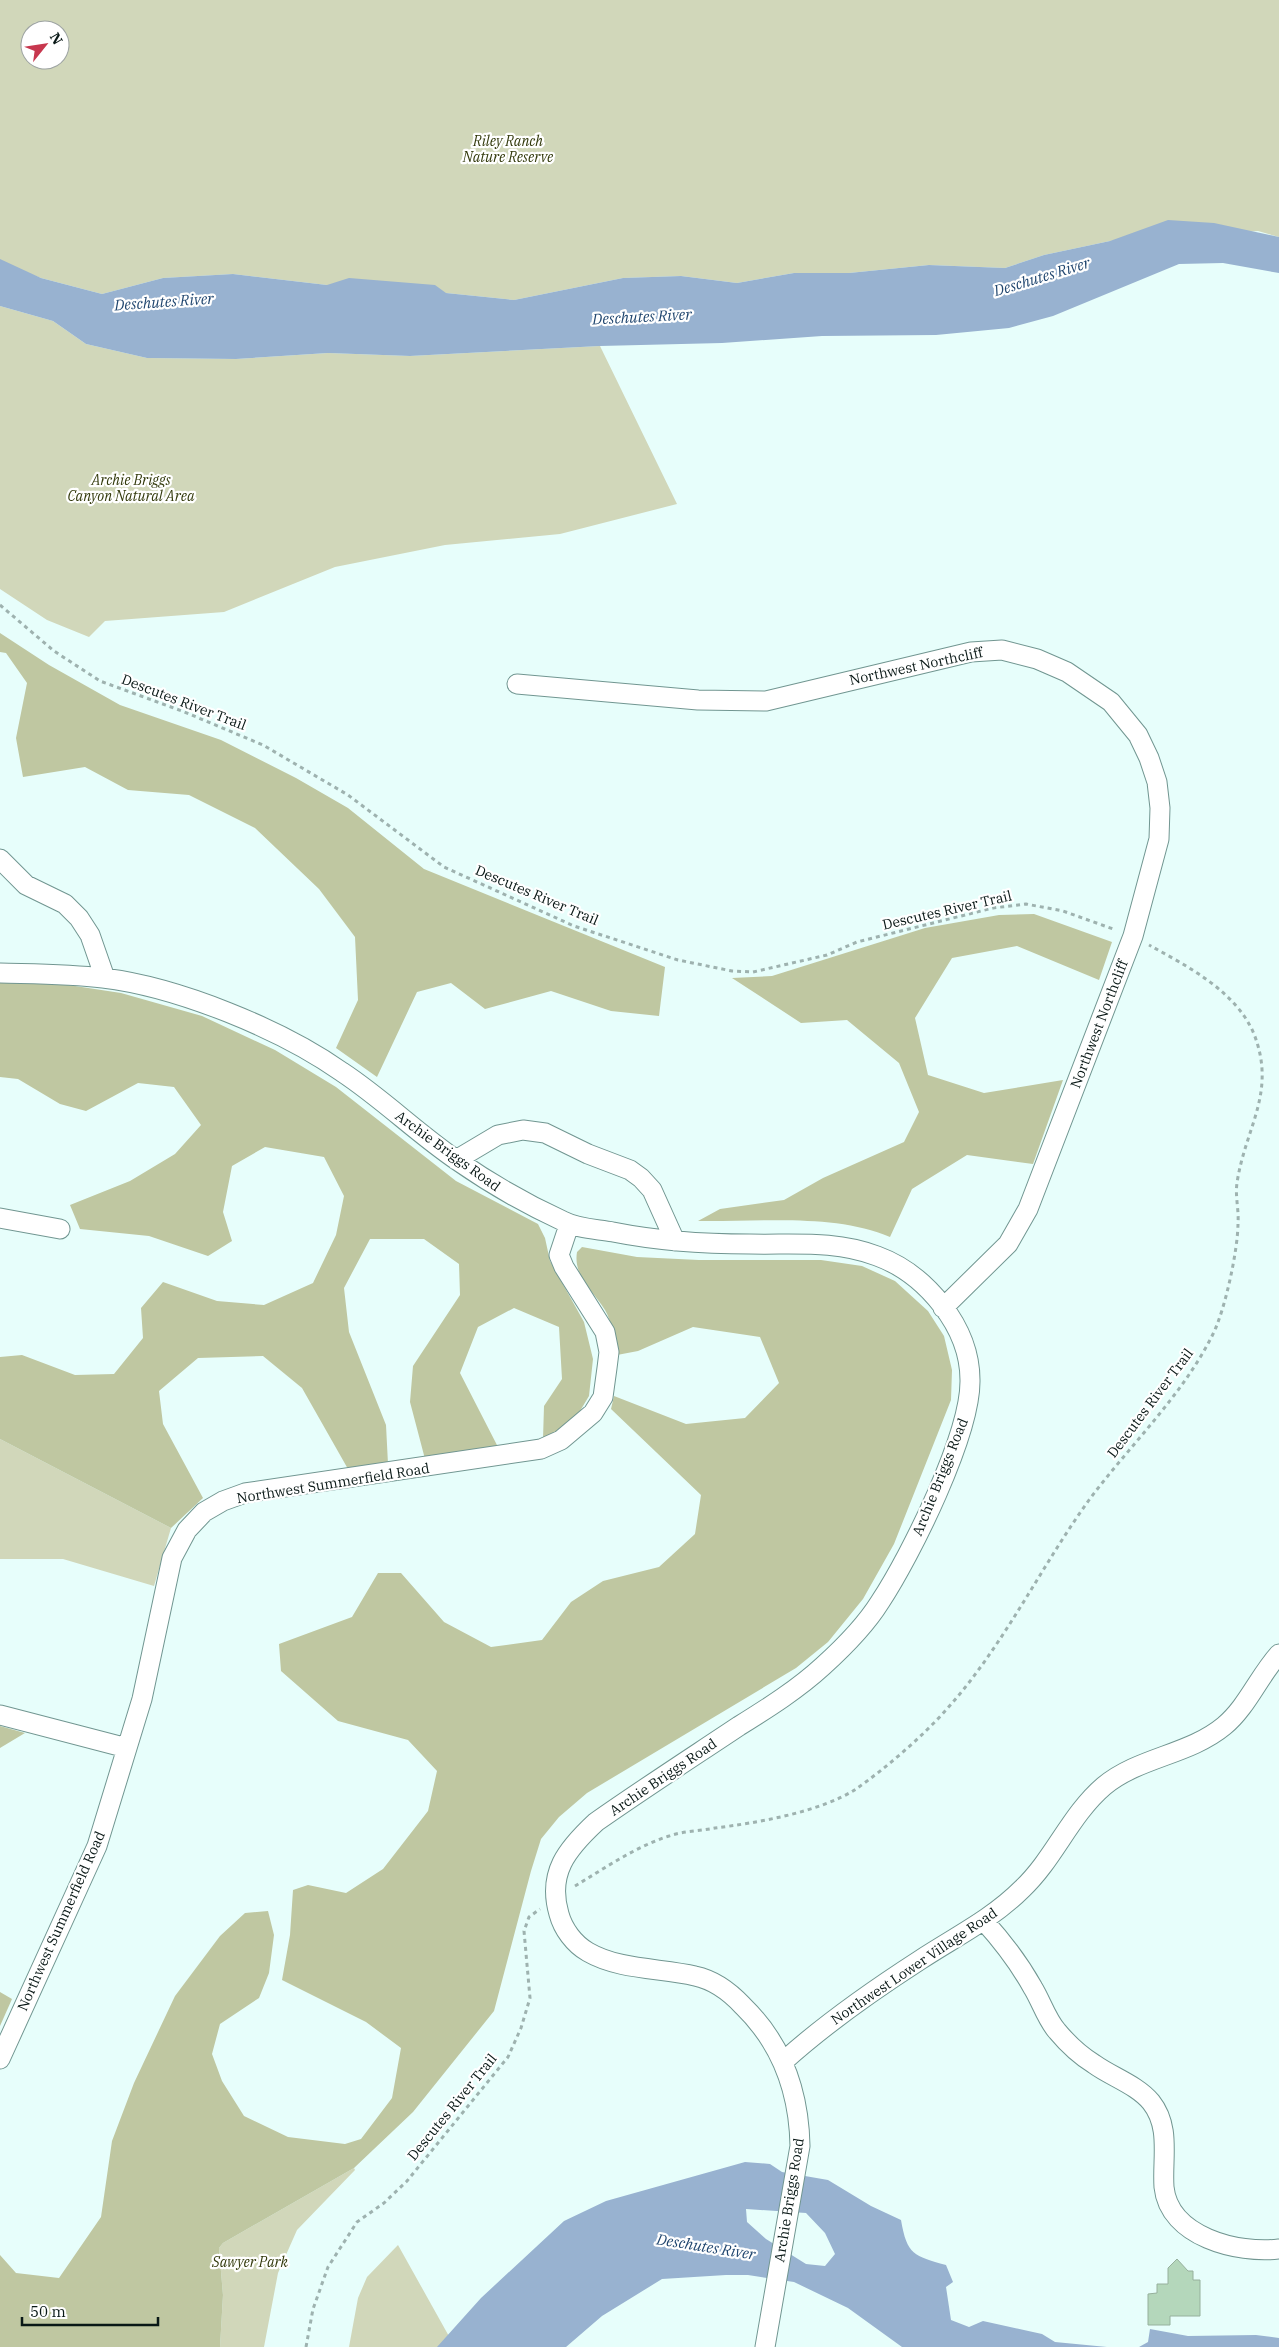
<svg xmlns="http://www.w3.org/2000/svg" width="1279" height="2347" font-family="'IBM Plex Serif',serif">
  <rect width="100%" height="100%" fill="#e7fefb"/>
  <!-- green -->
  <path fill="#d1d7ba" fill-rule="evenodd" d="M0 0H1279V237L1258 231 1110 241 1044 255 1005 268 929 265 849 273H794L737 283 681 276 623 278 514 300 446 293 327 285 233 274 163 278 102 294 41 278 0 263ZM30 30H60V60H30Z
    M0 306 53 321 86 344 147 358 236 359 328 353 410 356 600 346 677 504 560 534 445 545 335 567 224 612 105 621 89 637 47 620 0 589Z
    M0 1439 171 1528 154 1586 63 1559H0Z
    M354 2168 355 2170 297 2230 278 2273 264 2347H220L223 2295 219 2248 223 2243Z
    M398 2245 455 2347H349L358 2298 367 2277Z"/>
  <!-- forest -->
  <path fill="#bfc7a1" d="M0 633 49 665 120 705 221 740 296 778 348 808 424 869 665 967 659 1016 611 1011 551 991 485 1009 451 983 417 992 377 1077 336 1048 358 1000 355 937 319 889 255 828 189 795 128 790 85 767 23 777 16 738 27 683 6 653 0 652Z
    M1034 914 1112 942 1099 980 1017 946 952 958 915 1018 928 1075 984 1093 1063 1080 1033 1164 967 1155 912 1189 890 1237C835 1213 759 1222 698 1221L720 1209 784 1200 823 1178 904 1142 919 1112 899 1063 847 1020 801 1023 732 978 772 976 925 928 999 915Z
    M0 981 62 984 121 993 202 1016 275 1050 336 1087 456 1181 538 1224 545 1238 550 1261 584 1322 593 1359 589 1396 577 1416 557 1435 543 1439 544 1406 562 1379 559 1327 514 1308 478 1327 460 1373 499 1449 425 1459 410 1402 413 1366 460 1295 459 1264 424 1239H370L344 1288 349 1332 386 1425 388 1464 348 1469 302 1388 263 1356 198 1358 159 1391 163 1424 203 1498 171 1528 0 1439V1357L22 1355 75 1375 114 1374 143 1338 141 1308 163 1282 217 1301 264 1305 313 1283 336 1235 344 1196 324 1157 265 1147 232 1166 223 1212 232 1241 208 1256 149 1236 80 1229 70 1205 130 1181 175 1154 201 1125 174 1087 138 1083 86 1111 60 1104 18 1079 0 1077Z
    M582 1247 637 1257 699 1260H821L862 1266 895 1281 928 1311 944 1336 952 1370 951 1400 894 1544 863 1599 828 1642 796 1668 587 1793 559 1817 541 1839 531 1871 494 2011 413 2112 354 2168 223 2243 219 2248 223 2295 220 2347H0V2255L16 2273 59 2278 101 2217 112 2141 134 2083 175 1996 220 1936 245 1913 268 1911 274 1935 269 1973 259 1998 220 2024 212 2054 222 2081 244 2116 288 2137 345 2144 361 2139 392 2098 401 2048 366 2022 282 1980 290 1935 293 1890 308 1885 346 1893 383 1869 428 1811 437 1771 408 1740 338 1721 281 1671 279 1644 352 1617 378 1573H401L444 1622 491 1647 542 1640 571 1602 603 1581 659 1567 695 1534 701 1495 611 1409 614 1396 686 1424 745 1418 779 1383 760 1337 693 1327 638 1351 617 1355C615 1341 612 1322 605 1310 593 1290 573 1277 577 1252Z
    M0 1726 25 1733 0 1748Z
    M0 1992 12 1999 0 2026Z"/>
  <!-- water -->
  <path fill="#98b2d0" fill-rule="evenodd" d="M1168 220 1214 223 1279 237V273L1223 263 1179 264 1053 316 1009 328 936 335 822 336 722 343 600 346 410 356 328 353 236 359 147 358 86 344 53 321 0 306V259L41 278 102 294 163 278 233 274 327 285 349 278 435 285 446 293 514 300 623 278 681 276 737 283 794 273H849L929 265 1005 268 1044 255 1110 241Z
    M745 2162 770 2164 782 2172 828 2180 871 2206 901 2220C907 2255 914 2256 946 2265L953 2282 946 2287 951 2320 969 2327 983 2321 1042 2334 1055 2342 1107 2347H902L848 2308 794 2282 748 2275H726L662 2279 602 2316 566 2347H437L481 2298 564 2221 606 2201ZM746 2209 806 2213 825 2233 835 2254 825 2266 806 2264 766 2239 747 2222Z
    M1150 2329 1188 2336 1256 2335 1279 2338V2347H1139L1148 2342Z"/>
  <!-- building -->
  <path fill="#b4d7bb" stroke="#96b09c" d="M1177 2259 1188 2271H1193V2280H1200V2316H1170V2325H1148V2294L1157 2293V2284H1168V2268Z"/>
  <g fill="none" stroke-linecap="round" stroke-linejoin="round">
    <defs>
      <path id="minor" d="M517 684 698 700 766 701 971 652 1002 650 1037 659 1067 672 1111 702 1138 735 1149 758 1157 782 1160 808 1159 839 1133 936 1028 1209 1008 1244 943 1308
        M0 859 26 885 65 904 79 918 90 935 105 978
        M0 973C34 974 69 974 103 978 178 987 281 1029 342 1072 383 1099 418 1134 458 1161 491 1184 526 1204 563 1221 578 1229 596 1229 613 1232 658 1241 704 1244 750 1244 794 1245 835 1240 877 1256 926 1274 970 1327 970 1380 971 1434 911 1555 880 1602 865 1626 844 1647 823 1666 798 1689 768 1708 739 1726 691 1758 643 1789 596 1822 567 1849 547 1873 559 1914 563 1929 574 1944 588 1952 619 1970 661 1968 695 1976 714 1980 730 1992 743 2006 782 2044 799 2091 800 2146L765 2347
        M456 1160 498 1135 523 1130 545 1133 588 1154 630 1170 641 1178 652 1190 675 1241
        M0 1218 60 1229
        M0 1715 127 1748
        M984 1921C1003 1942 1019 1963 1033 1988 1041 2001 1047 2020 1057 2031 1067 2043 1081 2056 1094 2064 1112 2077 1137 2085 1151 2102 1171 2127 1162 2158 1164 2187 1169 2237 1238 2254 1279 2249
        M0 2059 97 1846 142 1699 172 1558 187 1530 204 1512 223 1501 245 1493 541 1449 561 1440 593 1413 603 1397 607 1368 609 1352 605 1332 564 1267 559 1255 569 1225
        M784 2061C826 2023 872 1991 920 1960 955 1937 992 1919 1022 1889 1054 1859 1070 1815 1104 1786 1139 1757 1189 1755 1224 1726 1247 1707 1259 1676 1279 1654"/>
    </defs>
    <!-- minor casing -->
    <use href="#minor" stroke="#719691" stroke-width="21"/>
    <!-- path -->
    <path stroke="#9eb2af" stroke-width="3" stroke-dasharray="4 4" stroke-linecap="butt" d="M0 605 54 651 100 681 182 711 263 745 348 795 444 867 574 926 678 960 732 971 753 972 827 955 857 942 993 908 1026 904 1063 911 1116 930
      M575 1886C605 1868 635 1847 669 1836 683 1831 700 1831 715 1828 756 1823 821 1812 856 1789 886 1768 922 1737 946 1710 1003 1647 1040 1568 1089 1500 1130 1445 1183 1395 1213 1334 1225 1310 1238 1250 1238 1223 1239 1210 1235 1196 1237 1183 1245 1128 1277 1093 1254 1034 1236 991 1187 966 1149 945
      M306 2347 313 2309 328 2267 357 2222 384 2203 407 2181 508 2057 521 2028 530 1998 524 1931 529 1917 540 1909"/>
    <!-- minor -->
    <use href="#minor" stroke="#fff" stroke-width="19"/>
  </g>
  <g text-anchor="middle" stroke-width="4.5" stroke-linejoin="round" paint-order="stroke">
    <!-- park labels -->
    <g font-size="14" font-style="italic" fill="#32390b" stroke="#fff">
      <text x="508" y="146">Riley Ranch<tspan x="508" dy="16">Nature Reserve</tspan></text>
      <text x="131" y="485">Archie Briggs<tspan x="131" dy="16">Canyon Natural Area</tspan></text>
      <text x="250" y="2267">Sawyer Park</text>
    </g>
    <!-- street labels -->
    <g font-size="14" fill="#091816" stroke="#fff">
      <text transform="translate(916 666) rotate(-12)" y="5">Northwest Northcliff</text>
      <text transform="translate(184 702) rotate(21)" y="5">Descutes River Trail</text>
      <text transform="translate(537 895) rotate(23)" y="5">Descutes River Trail</text>
      <text transform="translate(947 910) rotate(-13)" y="5">Descutes River Trail</text>
      <text transform="translate(1099 1024) rotate(-69)" y="5">Northwest Northcliff</text>
      <text transform="translate(448 1151) rotate(36)" y="5">Archie Briggs Road</text>
      <text transform="translate(1150 1403) rotate(-53)" y="5">Descutes River Trail</text>
      <text transform="translate(940 1477) rotate(-68)" y="5">Archie Briggs Road</text>
      <text transform="translate(333 1483) rotate(-9)" y="5">Northwest Summerfield Road</text>
      <text transform="translate(663 1777) rotate(-34)" y="5">Archie Briggs Road</text>
      <text transform="translate(61 1921) rotate(-66)" y="5">Northwest Summerfield Road</text>
      <text transform="translate(914 1966) rotate(-34)" y="5">Northwest Lower Village Road</text>
      <text transform="translate(452 2107) rotate(-51)" y="5">Descutes River Trail</text>
      <text transform="translate(789 2200) rotate(-81)" y="5">Archie Briggs Road</text>
    </g>
    <!-- water labels -->
    <g font-size="15" font-style="italic" fill="#1f456e" stroke="#fff">
      <text transform="translate(1042 277) rotate(-17)" y="5">Deschutes River</text>
      <text transform="translate(164 302) rotate(-4)" y="5">Deschutes River</text>
      <text transform="translate(642 317) rotate(-3)" y="5">Deschutes River</text>
      <text transform="translate(706 2247) rotate(9)" y="5">Deschutes River</text>
    </g>
  </g>
  <!-- north arrow -->
  <g transform="translate(45 45) rotate(60)"><circle r="24" fill="#ffffff" stroke="#9da3a2"/>
  <path d="M0-4L9 19L0 12L-9 19Z" fill="#c7374e"/>
  <text y="-8" font-size="14" font-weight="bold" text-anchor="middle" fill="#091816">N</text>
  </g>
  <!-- scale -->
  <path d="M22 2317v8h136v-8" fill="none" stroke="#091816" stroke-width="2.5"/>
  <text x="30" y="2317" font-size="15" fill="#091816" stroke="#ffffff" stroke-width="4" paint-order="stroke">50 m</text>
</svg>
